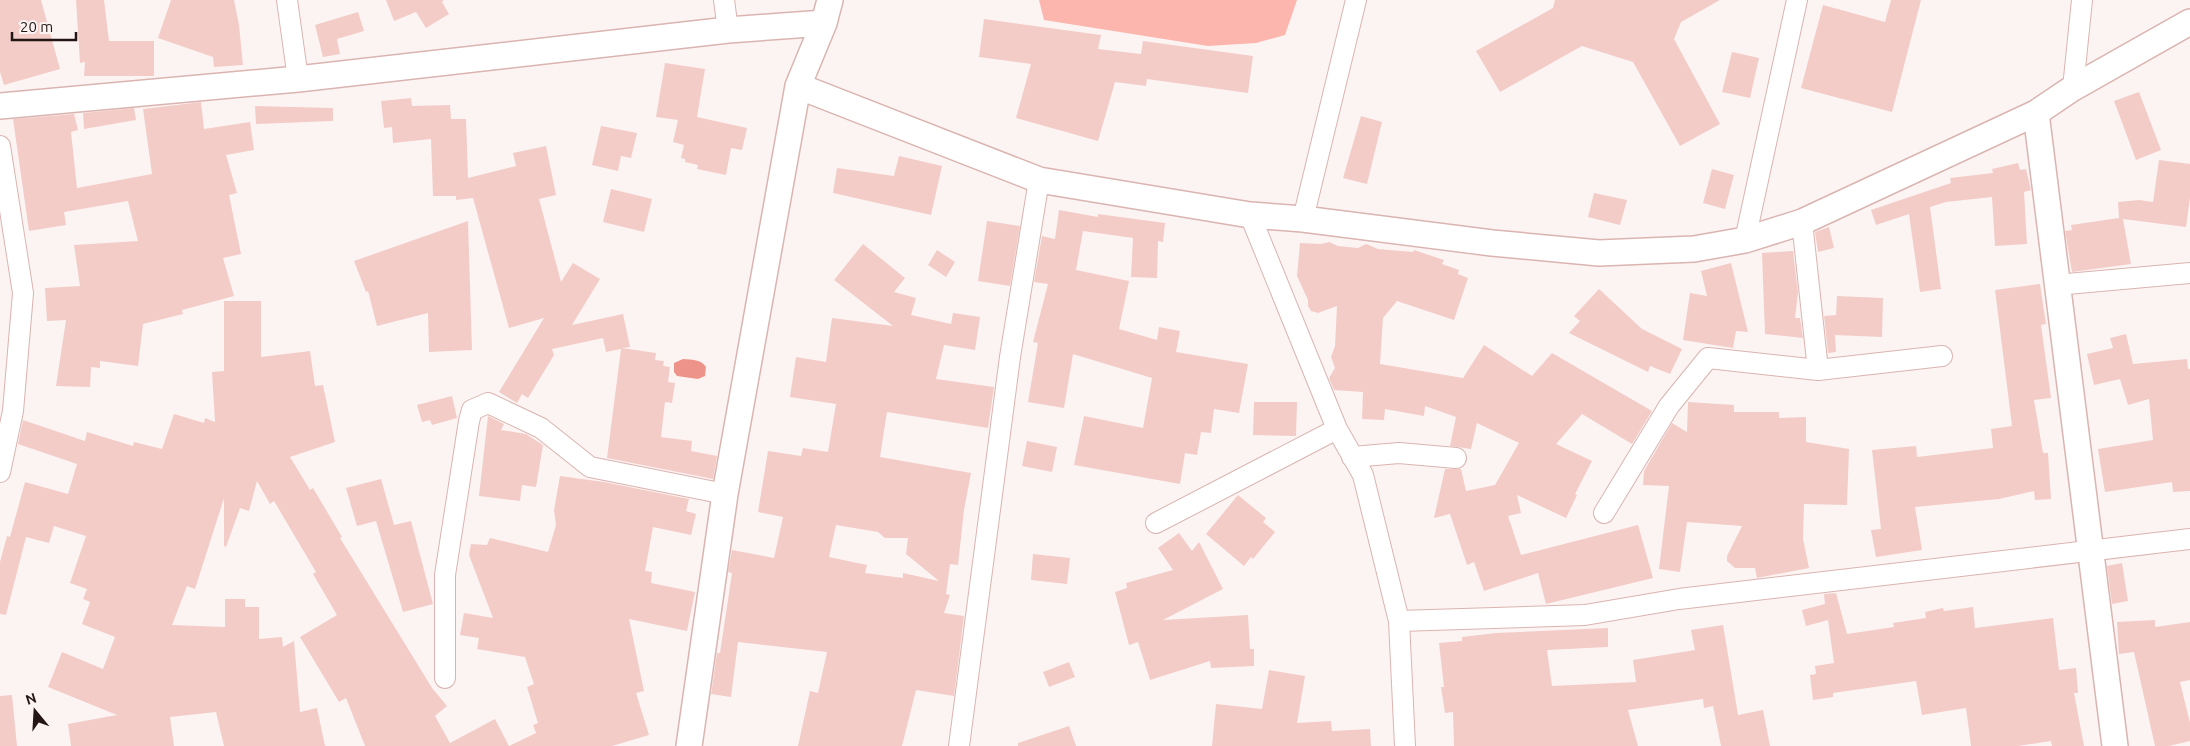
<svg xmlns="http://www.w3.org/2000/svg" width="2190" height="746" font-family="Ubuntu,sans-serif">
  <rect width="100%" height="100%" fill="#fcf4f3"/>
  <!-- green -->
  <path fill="#fdb6ae" d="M1039 0H1297L1285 35 1256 43 1208 46 1044 20Z"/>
  <!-- water -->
  <path fill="#ed938a" d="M683 359C692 360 701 359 706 367L705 376 698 379 677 376 674 372V363Z"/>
  <!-- building -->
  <path fill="#f3ccc8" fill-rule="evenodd" d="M0 0H41L60 69 4 85 0 72Z
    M76 0H104L109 41H154V76H84L85 62 80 63Z
    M171 0H234L239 25 243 65 214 67 213 57 158 38Z
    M386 0H444L442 2 449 14 426 28 416 12 394 21Z
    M1555 0H1720L1681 22 1674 39 1720 124 1680 146 1633 62 1582 46 1500 92 1476 51 1553 8Z
    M1891 0H1921L1892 112 1801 88 1823 5 1885 22Z
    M358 12 364 31 337 39 340 54 323 57 315 25Z
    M984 19 1101 35 1098 49 1141 54 1143 41 1253 56 1248 93 1147 79 1146 86 1115 82 1098 141 1016 118 1031 64 979 57Z
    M1732 52 1759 58 1750 98 1722 92Z
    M665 63 705 69 697 117 747 128 742 150 731 148 726 175 697 169 698 165 685 162V159L681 158 684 145 673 142 678 120 656 117Z
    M2139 92 2161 150 2136 160 2114 101Z
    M411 98 412 106 450 105 451 119H466L468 178 516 166 513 153 546 146 556 195 539 199 561 282 573 263 600 279 572 325 623 314 630 347 622 348 656 353 655 360 664 361 663 366 670 367 668 382 675 383 672 403 665 402 661 437 692 441 691 451 717 456 713 479 607 458 621 349 606 352 603 338 552 349 554 355 528 398 522 394 517 403 499 392 544 318 509 328 473 198 456 200V196H433L431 139 393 143 392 127 384 128 381 101Z
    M201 102 204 129 250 122 254 150 226 155 237 193 229 195 241 254 223 258 234 296 182 310 183 314 143 324 138 366 100 361V368L91 367 90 387 56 386 66 320 47 321 45 288 80 286 74 245 138 241 128 201 64 212 66 225 29 231 13 119 74 114 78 130 71 132 77 188 152 174 143 109Z
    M255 106 333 108V121L256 124Z
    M134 108 136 120 84 129 83 113Z
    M1361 116 1382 122 1367 184 1343 178Z
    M601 126 637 133 631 158 621 156 618 171 592 165Z
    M899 156 942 166 931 215 833 193 837 168 894 176Z
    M2159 160 2190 164V198L2186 227 2123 219 2131 264 2072 272 2065 231 2072 230 2071 225 2119 218 2118 202 2139 200 2153 202Z
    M2018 163 2020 170 2026 169 2031 190 2024 192 2027 244 1995 246 1992 197 1946 202 1930 207 1941 289 1920 292 1909 214 1876 225 1871 210 1951 183 1950 178 1993 173 1992 169Z
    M1712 169 1734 175 1725 209 1703 203Z
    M611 189 652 199 644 232 603 222Z
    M1594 193 1627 200 1620 225 1588 217Z
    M1059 210 1098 217V214L1165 223 1163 242 1158 241 1157 278 1131 277 1133 238 1083 231 1076 270 1129 281 1119 329 1157 340 1159 327 1180 331 1176 352 1248 364 1239 413 1214 409 1211 433 1201 432 1197 455 1185 453 1180 484 1074 465 1084 416 1143 428 1152 378 1073 354 1064 408 1028 402 1038 343 1033 342 1048 284 1034 282 1042 236 1055 239Z
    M468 221 472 350 429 352 428 313 377 326 368 291 366 292 354 261Z
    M987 221 1020 226 1010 286 978 281Z
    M1829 227 1834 248 1818 252 1815 232Z
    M1329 242 1338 246 1358 248 1366 244 1378 249 1413 252 1414 250 1444 260 1442 264 1459 270 1458 274 1468 278 1454 320 1397 301 1383 318 1380 364 1463 378 1484 345 1532 376 1552 353 1652 411 1632 444 1582 414 1556 444 1592 461 1575 494 1577 495 1566 518 1517 495 1521 513 1508 516 1521 555 1638 525 1653 578 1546 604 1538 573 1484 591 1474 562 1467 565 1450 514 1434 518 1445 469H1461L1466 491 1495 485 1519 443 1477 423 1471 449 1450 446 1456 417 1425 406 1424 416 1385 409 1384 420 1362 419 1363 392 1334 390 1329 378 1335 368 1331 357 1335 346 1337 306 1318 313 1311 311 1308 306V300L1297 276 1300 243 1321 244Z
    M863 244 905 278 894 292 916 298 911 315 951 324 953 313 980 317 975 350 944 345 936 379 994 387 988 428 887 412 880 457 971 473 964 510 958 565 950 564 946 594 950 595 944 613 964 616 954 696 916 690 902 746H798L810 691 818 693 827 652 738 642 731 697 711 694 717 653H720L732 573 728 572 732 550 774 558 783 517 758 512 768 451 801 456 803 448 828 452 836 404 790 397 796 357 826 362 832 318 893 326 834 280ZM836 525 878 532 885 538H908L906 554 939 581 903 573V578L865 573 867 565 829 557Z
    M937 250 955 262 946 277 928 265Z
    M1793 251 1798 293 1795 318H1800L1803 338 1765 334 1762 253Z
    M1731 263 1748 332 1736 331 1733 348 1683 340 1690 293 1707 296 1701 271Z
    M2040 284 2046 324 2041 325 2051 398 2034 400 2043 453H2048L2051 499 2035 500 2034 491 1999 499 1915 507 1922 550 1876 557 1871 530 1881 529 1872 450 1916 446 1917 457 1993 448 1991 429 2012 426 1995 290Z
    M1599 289 1642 329 1682 349 1670 374 1650 366 1648 372 1569 333 1580 321 1574 316Z
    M1837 296 1883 298 1882 337 1835 335 1836 352 1828 353 1824 316 1836 315Z
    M224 301H261V357L310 351 315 386 323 385 335 442 290 457 310 490 313 488 342 537 340 538 432 688 447 706 435 716 450 743 495 719 509 746H365L346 698 339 702 300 637 337 615 313 574 316 572 274 501 270 504 257 481 249 511 240 508 226 547 224 546V498L195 589 187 586 172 625 225 627V599H245V607H259V639L282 637 283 647 294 641 300 712 317 708 325 746H224L216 712 170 717 174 746H71L68 724 117 715 48 687 62 652 103 669 115 637 82 624 90 602 83 599 87 589 70 583 86 536 54 526 49 543 26 537 6 615 0 614V562L7 536 10 537 25 482 68 494 77 464 18 444 23 420 85 441 87 432 133 446 134 442 162 449 174 414 204 423 205 418 215 422 212 372 224 371Z
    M2126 334 2133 364 2187 359 2188 369H2190V491L2173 492 2172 482 2105 492 2098 449 2153 440 2149 399 2128 405 2120 379 2094 385 2087 354 2113 348 2110 338Z
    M452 396 457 418 432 425 430 420 422 422 417 405Z
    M1254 402H1297L1296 436 1253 435Z
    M1688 402 1734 405V412H1779V418L1806 417V442L1849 449 1847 505 1804 504 1803 539 1809 568 1757 578 1755 568H1735L1727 561V556L1742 526 1687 522 1680 572 1659 569 1669 486 1643 485 1644 471 1672 423 1687 432Z
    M488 416 504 424 501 430 526 434 543 445 536 487 522 485 520 501 479 496Z
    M1027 441 1057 447 1052 472 1022 466Z
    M560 476 604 482 689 499 686 511 696 514 691 535 653 527 645 571 652 572 651 583 695 592 687 631 629 619 644 691 636 693 649 735 612 746H509L536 733 533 725 538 723 527 687 534 684 525 657 477 649 479 638 460 635 464 613 493 618 469 555 471 544 487 545 490 538 548 552 556 525 554 510Z
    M381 479 394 525 411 521 433 604 403 612 376 521 357 526 346 488Z
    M1238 495 1266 518 1263 522 1275 532 1253 559 1251 557 1244 566 1206 534Z
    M1179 533 1192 551 1199 542 1223 589 1163 620 1248 615 1250 649H1254V666L1211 668 1210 661 1150 680 1138 642 1129 645 1115 592 1127 588 1126 583 1173 570 1158 548Z
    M1033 554 1070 558 1067 584 1031 580Z
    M2122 563 2128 601 2112 604 2107 566Z
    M1836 593 1847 634 1894 627 1893 623 1926 618 1925 612 1943 608 1944 611 1973 607 1975 628 2053 618 2059 670 2076 668 2078 693H2074L2084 746H2052L2051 741 2018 746H1971L1966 708 1922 715 1916 681 1833 693V697L1813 700 1810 675 1816 674 1815 666 1834 663 1828 620 1806 626 1802 610 1825 604 1824 594Z
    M2155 620V627L2190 622V680L2180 682 2190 723V741L2169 746H2155L2134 652 2119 654 2117 622Z
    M1723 625 1738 715 1763 710 1770 746H1721L1713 706 1704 708 1703 699 1628 710 1638 746H1454L1453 712 1445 713 1441 687H1444L1439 643 1462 641V637L1496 633 1608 628V647L1547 650 1552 686 1636 682 1633 660 1695 650 1691 630Z
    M1069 662 1075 677 1049 687 1043 672Z
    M1269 670 1305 676 1297 723 1331 721 1332 731 1370 729 1371 746H1212L1216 704 1262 709Z
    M12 695 17 746H0V696Z
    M1069 726 1076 746H1018V743Z"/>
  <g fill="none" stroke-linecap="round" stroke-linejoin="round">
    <defs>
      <path id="minor" d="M287 0 298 79
        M724 0 728 30
        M2073 88 2082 0
        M0 146 23 293 13 411 0 472
        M1250 215 1337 429 1363 475 1399 621 1405 746
        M1303 219 1356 0
        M1802 222 1818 370
        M1745 240 1797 0
        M2056 285 2190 273
        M1352 457 1399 453 1456 458
        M1604 513 1669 406 1708 358 1818 370 1942 356
        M1156 523 1337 429
        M1399 621 1585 615 1679 599 2190 539
        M445 678V575L469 421 472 410 488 403 541 428 590 467 725 494
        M959 746 1010 357 1039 180"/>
      <path id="tertiary" d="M798 86 1039 180 1250 215 1303 219 1492 243 1599 253 1694 249 1745 240 1802 222 2036 113 2073 88 2190 22
        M0 106 298 79 728 30 824 23
        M2036 113 2115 746
        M689 746 725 494 798 86 824 23 830 0"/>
    </defs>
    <!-- minor casing -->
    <use href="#minor" stroke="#dab4b0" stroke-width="22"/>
    <!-- tertiary casing -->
    <use href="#tertiary" stroke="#dab4b0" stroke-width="28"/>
    <!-- minor -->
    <use href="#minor" stroke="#fff" stroke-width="20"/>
    <!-- tertiary -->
    <use href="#tertiary" stroke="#fff" stroke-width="25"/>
  </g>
  <!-- north arrow -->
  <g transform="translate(35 711) rotate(342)" stroke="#fcf4f3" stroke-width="4" paint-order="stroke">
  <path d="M0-4L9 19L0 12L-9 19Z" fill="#231614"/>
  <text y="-8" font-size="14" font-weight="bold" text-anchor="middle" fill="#231614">N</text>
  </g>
  <!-- scale -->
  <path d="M12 32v8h64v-8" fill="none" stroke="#231614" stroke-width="2.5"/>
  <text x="20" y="32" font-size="15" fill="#231614" stroke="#fcf4f3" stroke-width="4" paint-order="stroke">20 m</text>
</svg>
